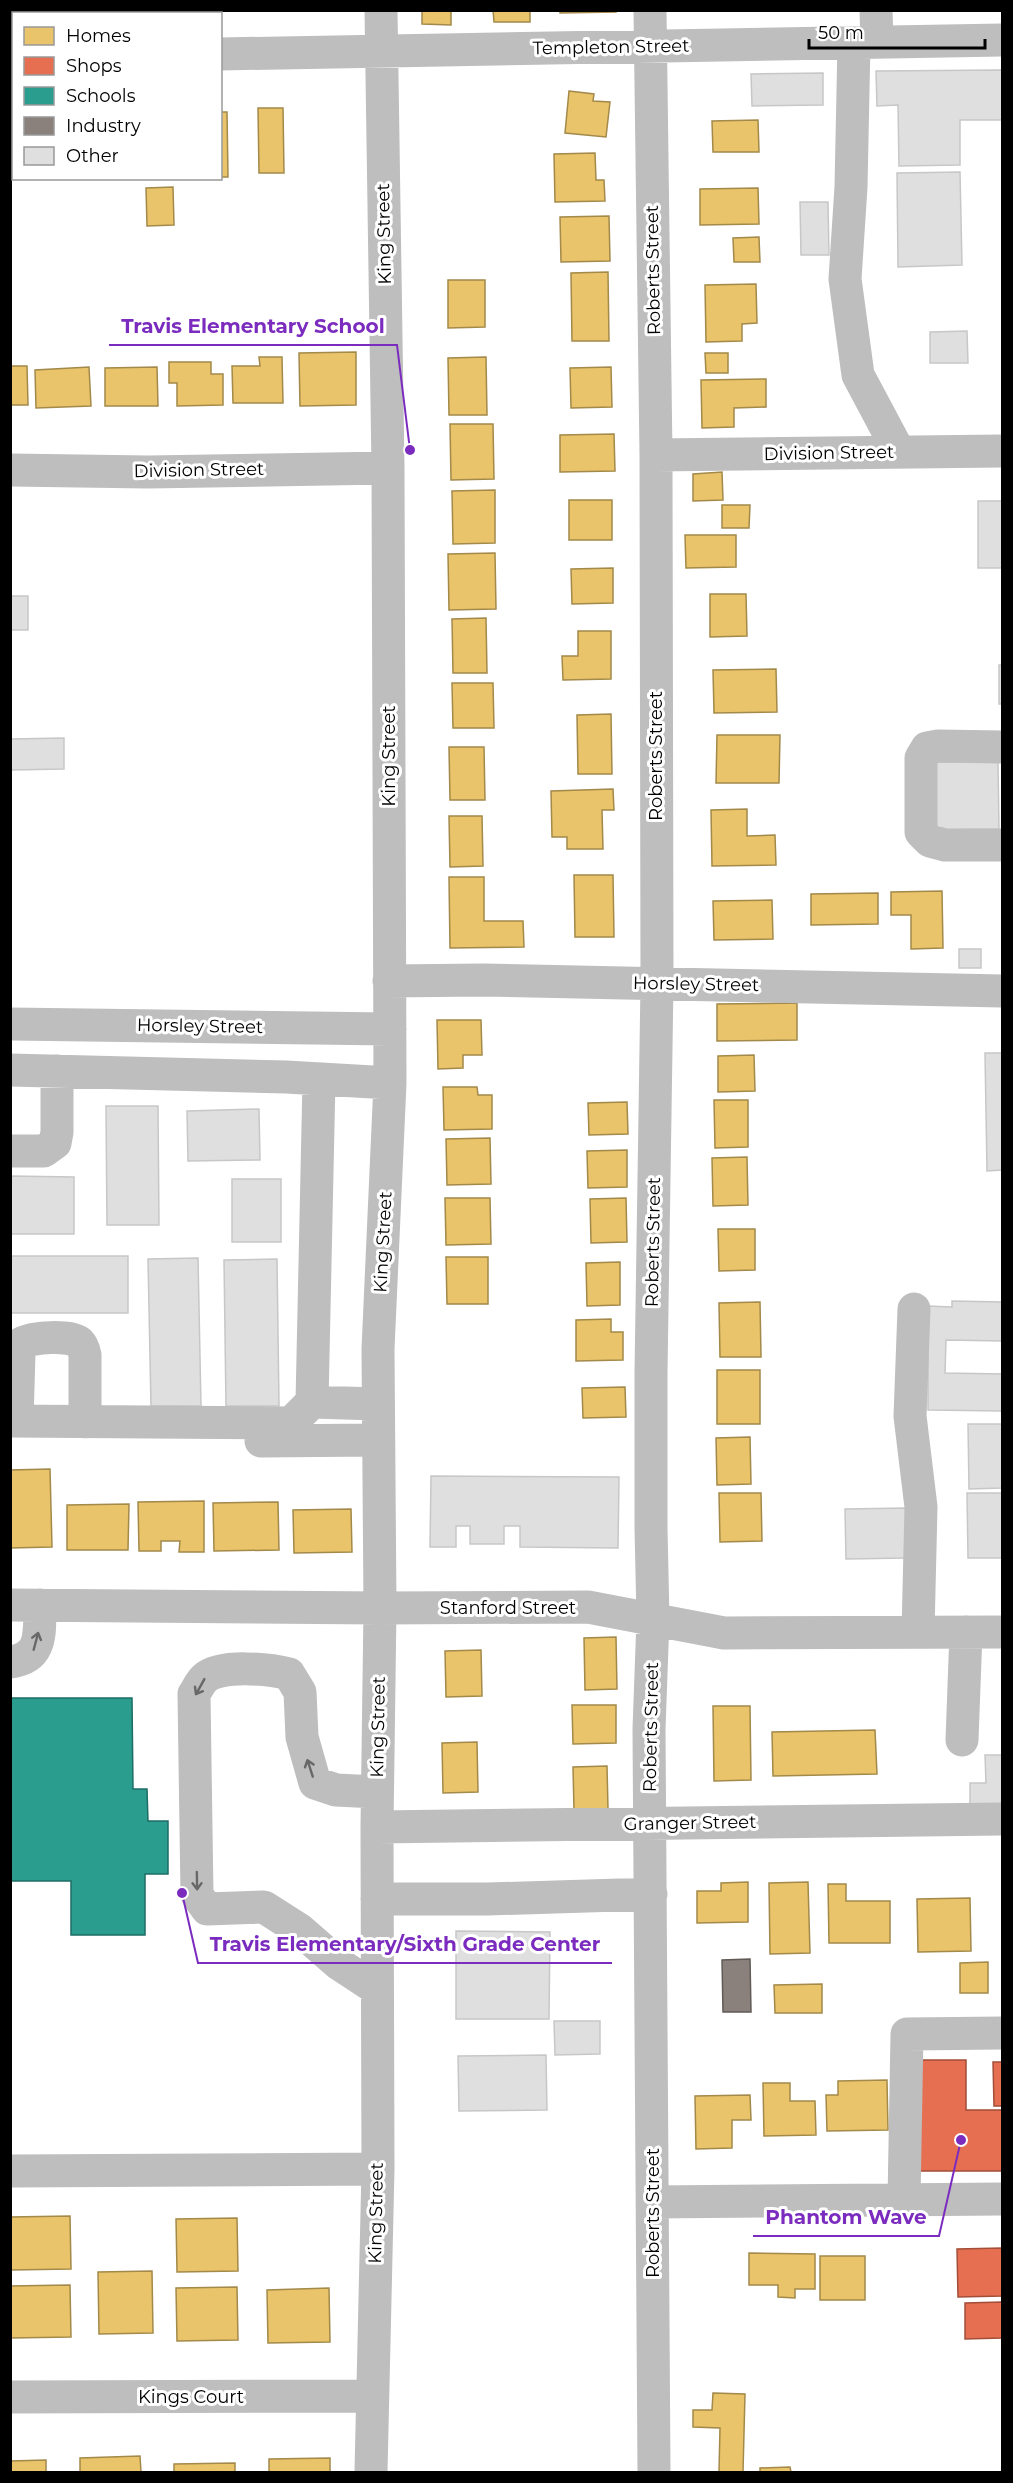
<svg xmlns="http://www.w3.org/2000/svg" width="1013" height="2483" font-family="Montserrat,sans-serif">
  <rect width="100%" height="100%" fill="#fff"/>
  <!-- homes -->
  <path fill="#e9c46a" stroke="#a3894a" stroke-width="1.5" d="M40 10H73V14H40Z
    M101 10H140V14H101Z
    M161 10H199V14H161Z
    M422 10H451V25L422 24Z
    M493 10H530V22H494Z
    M560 10H616V12L560 13Z
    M569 91 594 94 593 101 610 102 606 137 565 133Z
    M258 108H283L284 173H259Z
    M220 112H227L228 177H220Z
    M10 118H14V154H10Z
    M758 120 759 152H713L712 121Z
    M595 153 596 180H604L605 201 555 202 554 154Z
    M173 187 174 225 147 226 146 188Z
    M758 188 759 224 700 225V189Z
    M609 216 610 261 561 262 560 217Z
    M759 237 760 262H734L733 238Z
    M608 272 609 341H572L571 273Z
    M448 280H485V327L448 328Z
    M756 284 757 323 742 324V341L706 342 705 285Z
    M356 352V405L300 406 299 353Z
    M705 353H728V373H706Z
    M259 357H282L283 403H233L232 366H260Z
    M486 357 487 415H449L448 358Z
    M169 362H211V374H223V405L177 406V383H169Z
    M10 366H27L28 405H10Z
    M89 367 91 406 36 408 35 370Z
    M157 367 158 406H105V368Z
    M611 367 612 407 571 408 570 368Z
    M766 379V407L734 408V427L702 428 701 380Z
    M450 424H493L494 479 451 480Z
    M614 434 615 471 560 472V435Z
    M722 472 723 500 693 501V474Z
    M495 490V543L453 544 452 491Z
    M569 500H612V540H569Z
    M722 505H750L749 528H722Z
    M685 535H736V567L686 568Z
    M495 553 496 609 449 610 448 554Z
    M613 568V603L572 604 571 569Z
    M710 594H746L747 636 710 637Z
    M486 618 487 673H453L452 619Z
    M578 631H611V679L563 680 562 656H578Z
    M776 669 777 712 714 713 713 670Z
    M452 683H493L494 728H453Z
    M611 714 612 774H578L577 715Z
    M717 735H780L779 783H716Z
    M449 747H484L485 800H450Z
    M613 789 614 810H602L603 849H567V837H552L551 791Z
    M747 809V836L775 835 776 865 712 866 711 810Z
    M449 816H482L483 866 450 867Z
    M574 875H613L614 937H575Z
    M449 877H484V921H523L524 947 450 948Z
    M942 891 943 948 911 949V915H891V892Z
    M878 893V924L811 925V894Z
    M772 900 773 939 714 940 713 901Z
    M797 1003V1040L717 1041V1004Z
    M437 1020H481L482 1055H463V1068L438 1069Z
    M754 1055 755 1091 718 1092V1056Z
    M443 1087H477L478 1095H492V1129L444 1130Z
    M714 1100H748V1147L715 1148Z
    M627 1102 628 1134 589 1135 588 1103Z
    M490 1138 491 1184 447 1185 446 1139Z
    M627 1150V1187L588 1188 587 1151Z
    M747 1157 748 1205 713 1206 712 1158Z
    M445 1198H490L491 1244 446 1245Z
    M626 1198 627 1242 591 1243 590 1199Z
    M718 1229H755V1270L719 1271Z
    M446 1257H488V1304H447Z
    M620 1262V1305L587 1306 586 1263Z
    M760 1302 761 1357H720L719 1303Z
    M611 1319V1332H623V1360L576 1361V1320Z
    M717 1370H760V1424H717Z
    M625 1387 626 1417 583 1418 582 1388Z
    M750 1437 751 1484 717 1485 716 1438Z
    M50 1469 52 1547 10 1548V1470Z
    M719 1493H761L762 1541 720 1542Z
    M204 1501V1552H179L180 1541H161V1551H139L138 1502Z
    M278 1502 279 1550 214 1551 213 1503Z
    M129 1504 128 1550H67V1505Z
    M351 1509 352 1552 294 1553 293 1510Z
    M616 1637 617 1689 585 1690 584 1638Z
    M481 1650 482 1696 446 1697 445 1651Z
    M572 1705H616V1743L573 1744Z
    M713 1706H750L751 1780 714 1781Z
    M875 1730 877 1774 773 1776 772 1732Z
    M477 1742 478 1792 443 1793 442 1743Z
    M607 1766 608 1809 574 1810 573 1767Z
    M748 1882V1922L697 1923V1891H721V1883Z
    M808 1882 810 1953 770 1954 769 1883Z
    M828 1884H846V1901H890V1943H829Z
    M970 1898 971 1951 918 1952 917 1899Z
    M988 1962V1993H960V1963Z
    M822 1984V2013H775L774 1985Z
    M887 2080 888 2130 827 2131 826 2095H838V2081Z
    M763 2083H790V2101H815L816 2135 764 2136Z
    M750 2095 751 2120H732V2148L696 2149 695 2096Z
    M70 2216 71 2269 10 2270V2217Z
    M237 2218 238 2271 177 2272 176 2219Z
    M749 2253 815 2254V2289H795V2298L778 2297V2285H749Z
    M820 2256H865V2300H820Z
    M152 2271 153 2333 99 2334 98 2272Z
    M70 2285 71 2337 10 2338V2286Z
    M237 2287 238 2340 177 2341 176 2288Z
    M329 2288 330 2342 268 2343 267 2290Z
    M713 2393 745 2394 743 2472H719L720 2428 693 2427V2410H712Z
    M140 2456 141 2472H80V2458Z
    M330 2458V2472H269V2459Z
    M46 2460V2472H10V2461Z
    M235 2463V2472H174V2464Z
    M790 2467 791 2472H760V2468Z"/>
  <!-- shops -->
  <path fill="#e76f51" stroke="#a24e39" stroke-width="1.5" d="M919 2060H966V2110H1002V2171H920Z
    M993 2062H1002V2106H994Z
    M1002 2248V2296L958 2297 957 2249Z
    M1002 2302V2338L965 2339V2303Z"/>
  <!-- schools -->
  <path fill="#2a9d8f" stroke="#1d6e64" stroke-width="1.5" d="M10 1698H132L133 1789H147L148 1821H168V1874H145V1935H71V1881H10Z"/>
  <!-- industry -->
  <path fill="#8a817c" stroke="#615a57" stroke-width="1.5" d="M750 1959 751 2012H723L722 1960Z"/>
  <!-- building -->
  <path fill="#dfdfdf" stroke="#c7c7c7" stroke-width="1.5" d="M1002 70V120H960V165L899 166 898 105 877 106 876 71Z
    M823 73V105L752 106 751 74Z
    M960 172 962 265 898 267 897 173Z
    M800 202H828L829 255H801Z
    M967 331 968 363H930V332Z
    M978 501H1002V568H978Z
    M10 596H28V630H10Z
    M999 665H1002V704H999Z
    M64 738V769L10 770V739Z
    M998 761 999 829 933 830 932 762Z
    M959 949H981V968H959Z
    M985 1053H1002V1170L987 1171Z
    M106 1106H158L159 1225H107Z
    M259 1109 260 1160 188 1161 187 1111Z
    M10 1176 74 1177V1234H10Z
    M232 1179H281V1242H232Z
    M10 1256H128V1313H10Z
    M198 1258 201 1406H151L148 1259Z
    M277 1259 279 1406H226L224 1260Z
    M952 1301 1002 1302V1341L946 1340 945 1373 1002 1374V1411L928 1410V1306L952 1307Z
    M968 1424H1002V1488L969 1489Z
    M431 1476 619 1477 618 1548 520 1547V1526H504V1544H470V1526H456V1547H430Z
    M967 1493H1002V1558H968Z
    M907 1508 908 1558 846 1559 845 1509Z
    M985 1755H1002V1813L970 1814V1783H986Z
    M456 1931 550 1932 549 2019H456Z
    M554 2021H600V2054L555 2055Z
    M546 2055 547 2110 459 2111 458 2056Z"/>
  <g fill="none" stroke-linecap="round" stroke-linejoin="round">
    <!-- minor -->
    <path stroke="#bebebe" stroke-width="33" d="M650 10 656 455 657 983 651 1373V1528L653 1619 649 1729 654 2472
      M876 10 877 42
      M854 43 851 187 845 279 858 375 899 452
      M220 54 1002 40
      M10 58H14
      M656 455 1002 451
      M10 470 148 472 388 468
      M1002 747 938 746 927 748 921 758V832L930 841 945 845H1002
      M389 981 483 980 1002 991
      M10 1024 390 1029
      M10 1070 286 1077 390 1083
      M10 1151H44L55 1143 57 1132V1071
      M914 1309 910 1416 921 1507 918 1632
      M312 1402 377 1404
      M10 1421 291 1423 312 1402 319 1080
      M17 1421 19 1353 22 1343C32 1337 69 1335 79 1342 83 1346 84 1350 85 1355V1422
      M261 1441 377 1440
      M10 1605 380 1608 588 1607 724 1633 1002 1632
      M10 1662C44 1658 39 1631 40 1605
      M962 1740 966 1632
      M377 1827 1002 1819
      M377 1899H488L651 1894
      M377 1989 339 1964 300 1930 264 1907 207 1909 197 1895 194 1694C197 1690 200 1682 205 1678 220 1664 270 1669 289 1674L300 1692 302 1737 315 1783 336 1790 377 1792
      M10 2171 378 2169
      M904 2200 907 2034 1002 2033
      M653 2202 1002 2199
      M10 2397 371 2396
      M371 2472 378 2169 377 1827 380 1608 378 1349 390 1083 388 468 381 10"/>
  </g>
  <!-- one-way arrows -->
  <defs><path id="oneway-shaft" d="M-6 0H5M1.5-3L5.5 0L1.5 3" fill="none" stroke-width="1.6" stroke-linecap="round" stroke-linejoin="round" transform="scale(1.5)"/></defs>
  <g stroke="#686868">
    <use href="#oneway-shaft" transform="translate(36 1641) rotate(-75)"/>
    <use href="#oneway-shaft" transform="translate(200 1687) rotate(119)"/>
    <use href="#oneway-shaft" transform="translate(310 1768) rotate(-108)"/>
    <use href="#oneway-shaft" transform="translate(197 1881) rotate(89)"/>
  </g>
  <g text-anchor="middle" stroke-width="6" stroke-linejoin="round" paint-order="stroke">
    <!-- street labels -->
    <g font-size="18" fill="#000" stroke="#fff">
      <text transform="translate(611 47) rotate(-1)" y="6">Templeton Street</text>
      <text transform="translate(384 234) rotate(-91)" y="6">King Street</text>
      <text transform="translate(653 270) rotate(-91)" y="6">Roberts Street</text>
      <text transform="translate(829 453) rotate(-1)" y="6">Division Street</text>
      <text transform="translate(199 470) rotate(-1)" y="6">Division Street</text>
      <text transform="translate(389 756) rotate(-90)" y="6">King Street</text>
      <text transform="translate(656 756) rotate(-90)" y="6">Roberts Street</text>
      <text transform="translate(696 984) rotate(1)" y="6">Horsley Street</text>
      <text transform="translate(200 1026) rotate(1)" y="6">Horsley Street</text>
      <text transform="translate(383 1242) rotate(-87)" y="6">King Street</text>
      <text transform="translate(653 1242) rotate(-89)" y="6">Roberts Street</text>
      <text x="508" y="1614">Stanford Street</text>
      <text transform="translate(378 1727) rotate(-89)" y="6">King Street</text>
      <text transform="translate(651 1727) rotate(-89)" y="6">Roberts Street</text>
      <text transform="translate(690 1823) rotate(-1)" y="6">Granger Street</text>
      <text transform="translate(376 2213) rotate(-89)" y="6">King Street</text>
      <text transform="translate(653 2213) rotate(-90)" y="6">Roberts Street</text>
      <text x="191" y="2403">Kings Court</text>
    </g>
  </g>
  <!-- callouts -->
  <path fill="none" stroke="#7b2cbf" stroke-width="2" d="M410 450L397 345H109M182 1893L198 1963H612M961 2140L939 2236H753"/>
  <g fill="#7b2cbf" stroke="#fff" stroke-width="2">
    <circle cx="410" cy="450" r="6"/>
    <circle cx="182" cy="1893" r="6"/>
    <circle cx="961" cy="2140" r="6"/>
  </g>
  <g font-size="20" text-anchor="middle" font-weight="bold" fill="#7b2cbf" stroke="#fff" stroke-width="6" stroke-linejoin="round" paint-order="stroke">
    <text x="253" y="333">Travis Elementary School</text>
    <text x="405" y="1951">Travis Elementary/Sixth Grade Center</text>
    <text x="846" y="2224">Phantom Wave</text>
  </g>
  <!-- border -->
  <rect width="1013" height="2483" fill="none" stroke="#000000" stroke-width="24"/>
  <!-- legend -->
  <rect x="12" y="12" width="210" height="168" fill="#ffffff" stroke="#999999" stroke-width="1.5"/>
  <rect x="24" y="27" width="30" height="18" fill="#e9c46a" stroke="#999999" stroke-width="1.5"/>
  <text x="66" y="42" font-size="18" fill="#000000">Homes</text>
  <rect x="24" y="57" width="30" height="18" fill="#e76f51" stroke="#999999" stroke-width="1.5"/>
  <text x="66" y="72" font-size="18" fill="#000000">Shops</text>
  <rect x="24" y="87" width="30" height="18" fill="#2a9d8f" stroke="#999999" stroke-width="1.5"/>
  <text x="66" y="102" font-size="18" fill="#000000">Schools</text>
  <rect x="24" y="117" width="30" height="18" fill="#8a817c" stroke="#999999" stroke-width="1.5"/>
  <text x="66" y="132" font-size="18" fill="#000000">Industry</text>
  <rect x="24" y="147" width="30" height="18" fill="#dfdfdf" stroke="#999999" stroke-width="1.5"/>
  <text x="66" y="162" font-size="18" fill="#000000">Other</text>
  <!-- scale -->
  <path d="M809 39v9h176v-9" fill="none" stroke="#000000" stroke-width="3"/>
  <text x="818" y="39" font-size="18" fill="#000000" stroke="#ffffff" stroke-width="4.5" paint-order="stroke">50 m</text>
</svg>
